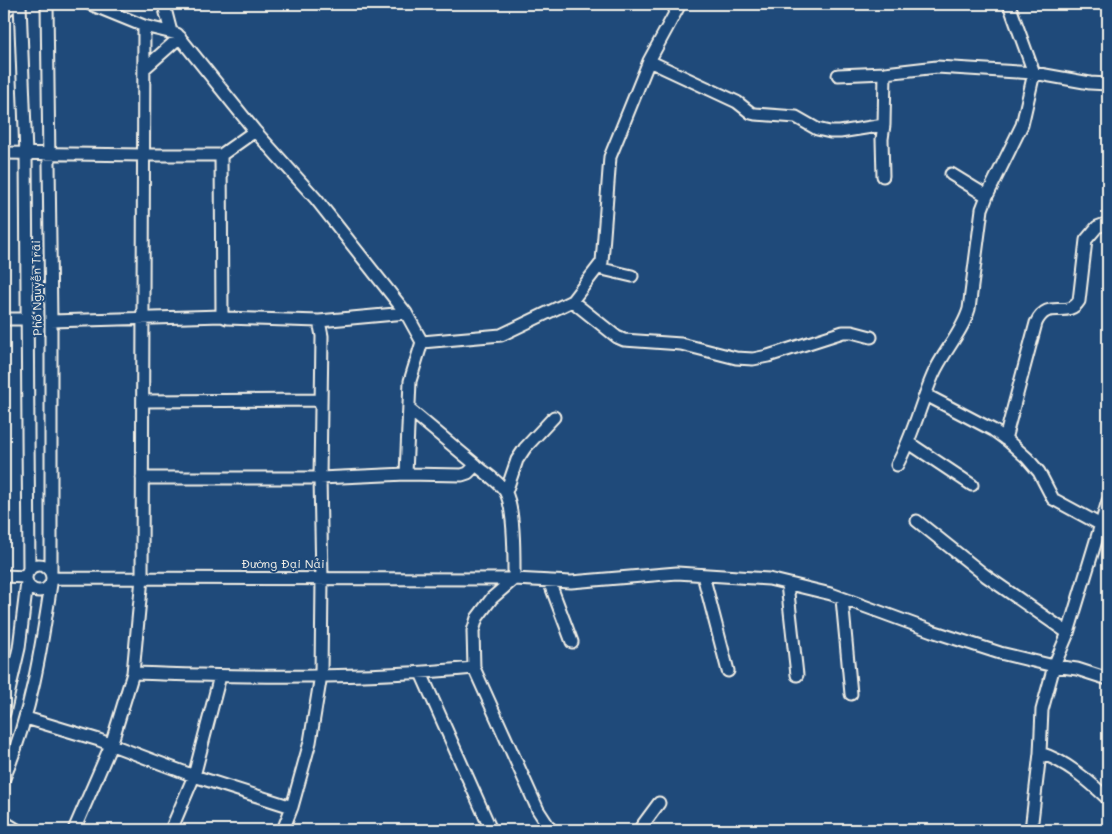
<svg xmlns="http://www.w3.org/2000/svg" width="1112" height="834" font-family="Mali,sans-serif">
  <rect width="100%" height="100%" fill="#1f4a7a"/>
  <filter id="ink" filterUnits="userSpaceOnUse"><feTurbulence type="fractalNoise" baseFrequency=".02" numOctaves="2"/><feDisplacementMap in="SourceGraphic" scale="10" xChannelSelector="R" yChannelSelector="G"/><feConvolveMatrix kernelMatrix="1 2 1 2 8 2 1 2 1" color-interpolation-filters="sRGB"/></filter>
  <g filter="url(#ink)">
    <g fill="none" stroke-linecap="round" stroke-linejoin="round">
      <defs>
        <path id="minor" d="M20 4 26 154 29 571
          M47 4 51 321V571
          M90 4 144 26 177 34 255 131 316 199 406 313 422 342 410 381 406 474
          M166 4 165 9 171 32
          M680 4 649 61 610 157 602 262 572 301 617 337 624 340 681 344 736 358 753 359 768 356 843 332H852L871 337
          M4 13 13 4
          M649 61 737 102 751 113 755 114 796 117 817 129 830 132H840L884 125 885 73
          M145 68 180 37
          M838 75 885 73 937 67 1034 73 1090 83 1108 84
          M4 153 142 155H221L255 131
          M221 155 222 316
          M951 174 987 196
          M883 176 882 139 884 125
          M598 268 632 276
          M4 319H28
          M51 321 222 316 227 318 319 321 406 313
          M422 342 501 335 572 301
          M926 395 993 430 1008 441 1027 458 1039 472 1053 499 1101 525
          M143 401 321 400
          M1005 439 1036 323C1048 297 1067 320 1079 301L1086 240 1097 227 1108 223
          M909 443 972 485
          M476 465C485 473 498 481 505 491 515 508 514 559 514 579
          M897 465C913 436 920 405 933 375 943 352 962 333 969 309L982 209 987 196 1022 125 1034 73 1009 4
          M142 478H320L406 474 462 475 468 473 476 465 410 410
          M506 492 517 460 525 448 554 417
          M917 521 986 576 1068 633
          M26 578a13 13 0 1 1 26 0a13 13 0 1 1-26 0Z
          M703 575 728 671
          M4 576 26 577
          M52 578 514 579 571 582 677 573 769 579 831 594 932 631 1000 653 1054 666 1077 669 1108 679
          M514 579 492 598 477 618 473 631 474 668 538 810 551 830
          M549 581 572 642
          M787 584 797 675
          M842 599 851 694
          M133 673C246 677 361 679 474 668
          M421 673 491 830
          M4 713 19 648 27 582
          M26 718 99 740 194 776 292 807
          M1040 753C1066 761 1089 781 1108 799
          M4 778C31 715 41 650 51 584
          M4 822 17 830
          M74 830 111 745 133 673 142 578 144 26
          M171 830 194 776 220 676
          M283 830 292 807 310 742 321 675 322 578 320 478 322 336 319 321
          M639 830 659 803
          M1031 830 1040 753 1042 710 1054 666 1068 633 1108 501"/>
      </defs>
      <!-- minor casing -->
      <use href="#minor" stroke="#f4f1e8" stroke-width="15"/>
      <!-- minor -->
      <use href="#minor" stroke="#1f4a7a" stroke-width="11"/>
    </g>
  </g>
  <g text-anchor="middle" stroke-width="4" stroke-linejoin="round" paint-order="stroke">
    <!-- street labels -->
    <g font-size="12" fill="#f4f1e8" stroke="#1f4a7a">
      <text transform="translate(37 288) rotate(-91)" y="4">Phố Nguyễn Trãi</text>
      <text x="283" y="568">Đường Đại Nải</text>
    </g>
  </g>
  <!-- margin -->
  <rect width="1112" height="834" fill="none" stroke="#1f4a7a" stroke-width="20"/>
  <rect x="10" y="10" width="1092" height="814" fill="none" stroke="#f4f1e8" stroke-width="2" filter="url(#ink)"/>
</svg>
